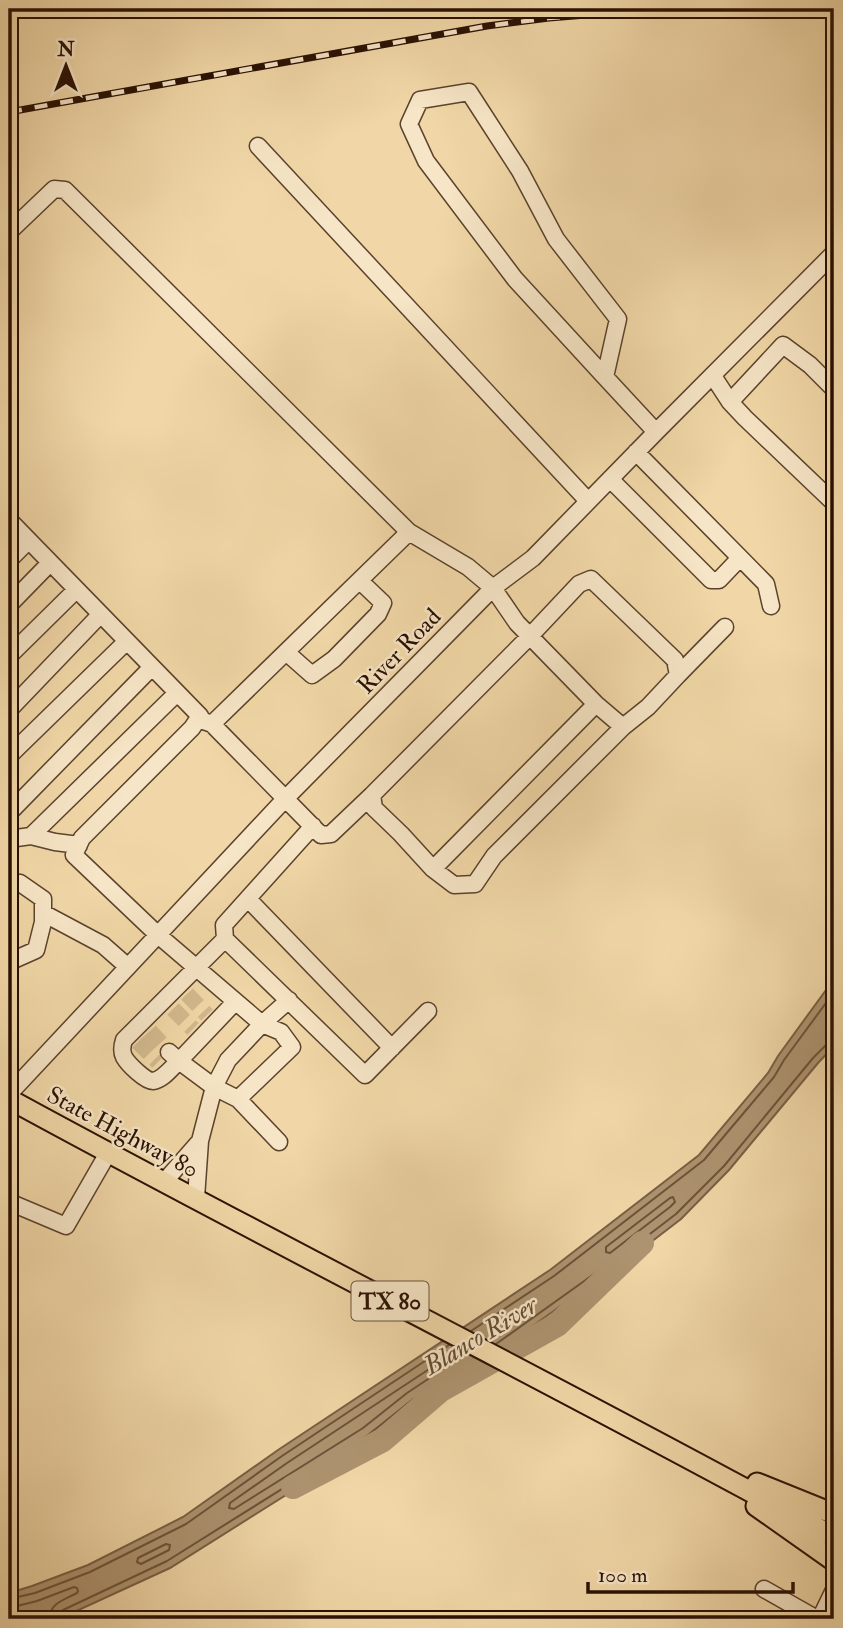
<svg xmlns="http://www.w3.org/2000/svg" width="843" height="1628" font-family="'IM FELL Double Pica',serif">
  <rect width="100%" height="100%" fill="#f1d7a7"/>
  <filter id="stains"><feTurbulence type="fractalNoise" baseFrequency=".00286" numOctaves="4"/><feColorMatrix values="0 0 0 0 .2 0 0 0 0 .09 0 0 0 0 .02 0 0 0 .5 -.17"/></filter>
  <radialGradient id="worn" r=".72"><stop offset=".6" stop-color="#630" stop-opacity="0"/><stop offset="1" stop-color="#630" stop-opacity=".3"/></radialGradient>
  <!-- water -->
  <path fill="#ad936f" stroke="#785f44" stroke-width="2" d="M834 979V1046L818 1063 729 1170 681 1219 629 1259 598 1279 508 1344 416 1406 372 1441 170 1568 59 1619H9V1593L32 1586 88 1565 183 1517 278 1450 550 1270 699 1155 768 1073 778 1056Z"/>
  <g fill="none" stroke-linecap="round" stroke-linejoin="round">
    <!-- shore -->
    <path stroke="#6b5239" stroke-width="2" d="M673 1197 675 1202 670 1207 610 1253 606 1252V1247L670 1198Z
      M471 1331 554 1276 704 1160 774 1077 784 1060 834 992
      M496 1344 594 1274 625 1253 676 1214 724 1166 813 1058 827 1044 834 1042
      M458 1350 287 1463 230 1503 229 1508 234 1509 363 1428 407 1393 466 1354
      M166 1544 170 1545 169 1550 141 1564 137 1562 138 1558Z
      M9 1599 35 1593 90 1572 186 1524 282 1456 449 1345
      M9 1608 37 1601 74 1587 77 1588 78 1591 77 1593C64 1600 50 1603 49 1619
      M58 1619 59 1614 63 1610 167 1561 368 1435 412 1400 475 1358"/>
    <!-- river -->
    <path stroke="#ad936f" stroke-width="24" d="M293 1487 383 1440 441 1390 557 1325 642 1243"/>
    <!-- minor-tunnel -->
    <path stroke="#d3b98e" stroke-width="16" stroke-dasharray="16 8" stroke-linecap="butt" d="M187 994 207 1015
      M173 1009 193 1029
      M150 1031 169 1052
      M138 1042 158 1062"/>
    <defs>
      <path id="minor" d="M469 92 520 171 556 239 618 319 605 377 515 279 426 161 409 124 420 100Z
        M258 146 588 501
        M9 232 54 189 65 190 409 532 212 724 198 719
        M713 376 730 402 745 418 834 503
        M605 377 656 432
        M730 402 783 345 810 365 834 389
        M636 452 766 584 771 606
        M610 479 711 580H719L740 558
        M9 520 200 716 192 728 82 838 74 855 158 935 262 1024 281 1032 292 1047 238 1099
        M409 532 468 567 493 588 517 623 596 704 623 727
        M9 560 28 541
        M591 579 675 660 678 675 648 707 623 727 494 856 475 884 454 885 433 869 401 834 374 808 372 795 530 636 579 584Z
        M9 605 50 563
        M286 652 312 675 334 659 378 614 383 603 360 581
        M9 656 76 590
        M678 675 725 627
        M9 710 100 615
        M212 724 321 835 331 834 372 795
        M9 756 127 641
        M9 813 152 667
        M31 836 177 693
        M9 839 31 836 55 842 79 845
        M433 869 596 704
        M9 882 20 883 43 899V922L36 950 9 962
        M248 899 392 1048
        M43 913 103 945 128 967
        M225 939 224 925 313 826
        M169 1052 179 1061 235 1002
        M9 1094 285 799 493 588 533 558 656 432 834 253
        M279 1142 238 1099 214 1087 179 1061C172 1067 163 1080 153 1081 145 1081 128 1064 124 1057 121 1051 122 1046 124 1040L225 939 365 1075 428 1011
        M164 1182 200 1141
        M196 1198 200 1141 214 1087 228 1060 262 1024 289 1000
        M9 1202 66 1226 108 1153
        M764 1589 817 1619
        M820 1619 834 1590"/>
      <path id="major" d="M9 1099C282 1248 561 1387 834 1537
        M757 1483 834 1514
        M756 1506 834 1561"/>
    </defs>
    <!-- minor casing -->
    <use href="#minor" stroke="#5b422c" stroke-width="19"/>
    <!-- major casing -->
    <use href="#major" stroke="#291003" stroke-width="23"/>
    <!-- minor -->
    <use href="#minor" stroke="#f6e5c6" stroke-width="16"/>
    <!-- major -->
    <use href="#major" stroke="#f1d7a7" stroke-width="19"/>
    <defs>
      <path id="rail" d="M774 9 834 14
        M9 112 487 26 549 18 661 9"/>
    </defs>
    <!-- rail casing -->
    <use href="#rail" stroke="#291003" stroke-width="7"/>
    <!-- rail -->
    <use href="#rail" stroke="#f6e5c6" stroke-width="4.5" stroke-dasharray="13" stroke-linecap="butt"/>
  </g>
  <g text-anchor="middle" stroke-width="5" stroke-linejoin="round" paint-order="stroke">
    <!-- shield labels -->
    <rect fill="#f6e5c6" stroke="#66503e" stroke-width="2" x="351.5" y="1281.5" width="77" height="39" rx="5"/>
    <g font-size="23" font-weight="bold" fill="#291003">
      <text x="390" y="1309">TX 80</text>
    </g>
    <!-- street labels -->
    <g font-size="24" fill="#291003" stroke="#f6e5c6">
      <text transform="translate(399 651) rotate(-46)" y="8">River Road</text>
      <text transform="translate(123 1132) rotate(28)" y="8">State Highway 80</text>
    </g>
    <!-- water labels -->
    <g font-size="26" font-style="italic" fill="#644b34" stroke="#f6e5c6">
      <text transform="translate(480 1335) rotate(-31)" y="9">Blanco River</text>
    </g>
  </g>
  <!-- margin -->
  <rect width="843" height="1628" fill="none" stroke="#f1d7a7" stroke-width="35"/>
  <rect x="10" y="10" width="822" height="1607" fill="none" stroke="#291003" stroke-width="3.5"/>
  <rect x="18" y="18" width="808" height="1593" fill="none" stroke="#291003" stroke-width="2"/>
  <!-- north arrow -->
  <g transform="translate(66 66)" stroke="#f6e5c6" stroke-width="5" paint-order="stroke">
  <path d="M0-5L12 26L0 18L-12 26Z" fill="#291003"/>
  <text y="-10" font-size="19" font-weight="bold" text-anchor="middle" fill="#291003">N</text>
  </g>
  <!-- scale -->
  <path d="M588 1582v10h205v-10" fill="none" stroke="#291003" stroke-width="3.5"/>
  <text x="598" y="1582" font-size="21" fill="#291003" stroke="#f6e5c6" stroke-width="5" paint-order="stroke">100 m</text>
  <rect width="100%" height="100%" filter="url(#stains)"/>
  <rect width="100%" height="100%" fill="url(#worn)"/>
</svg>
